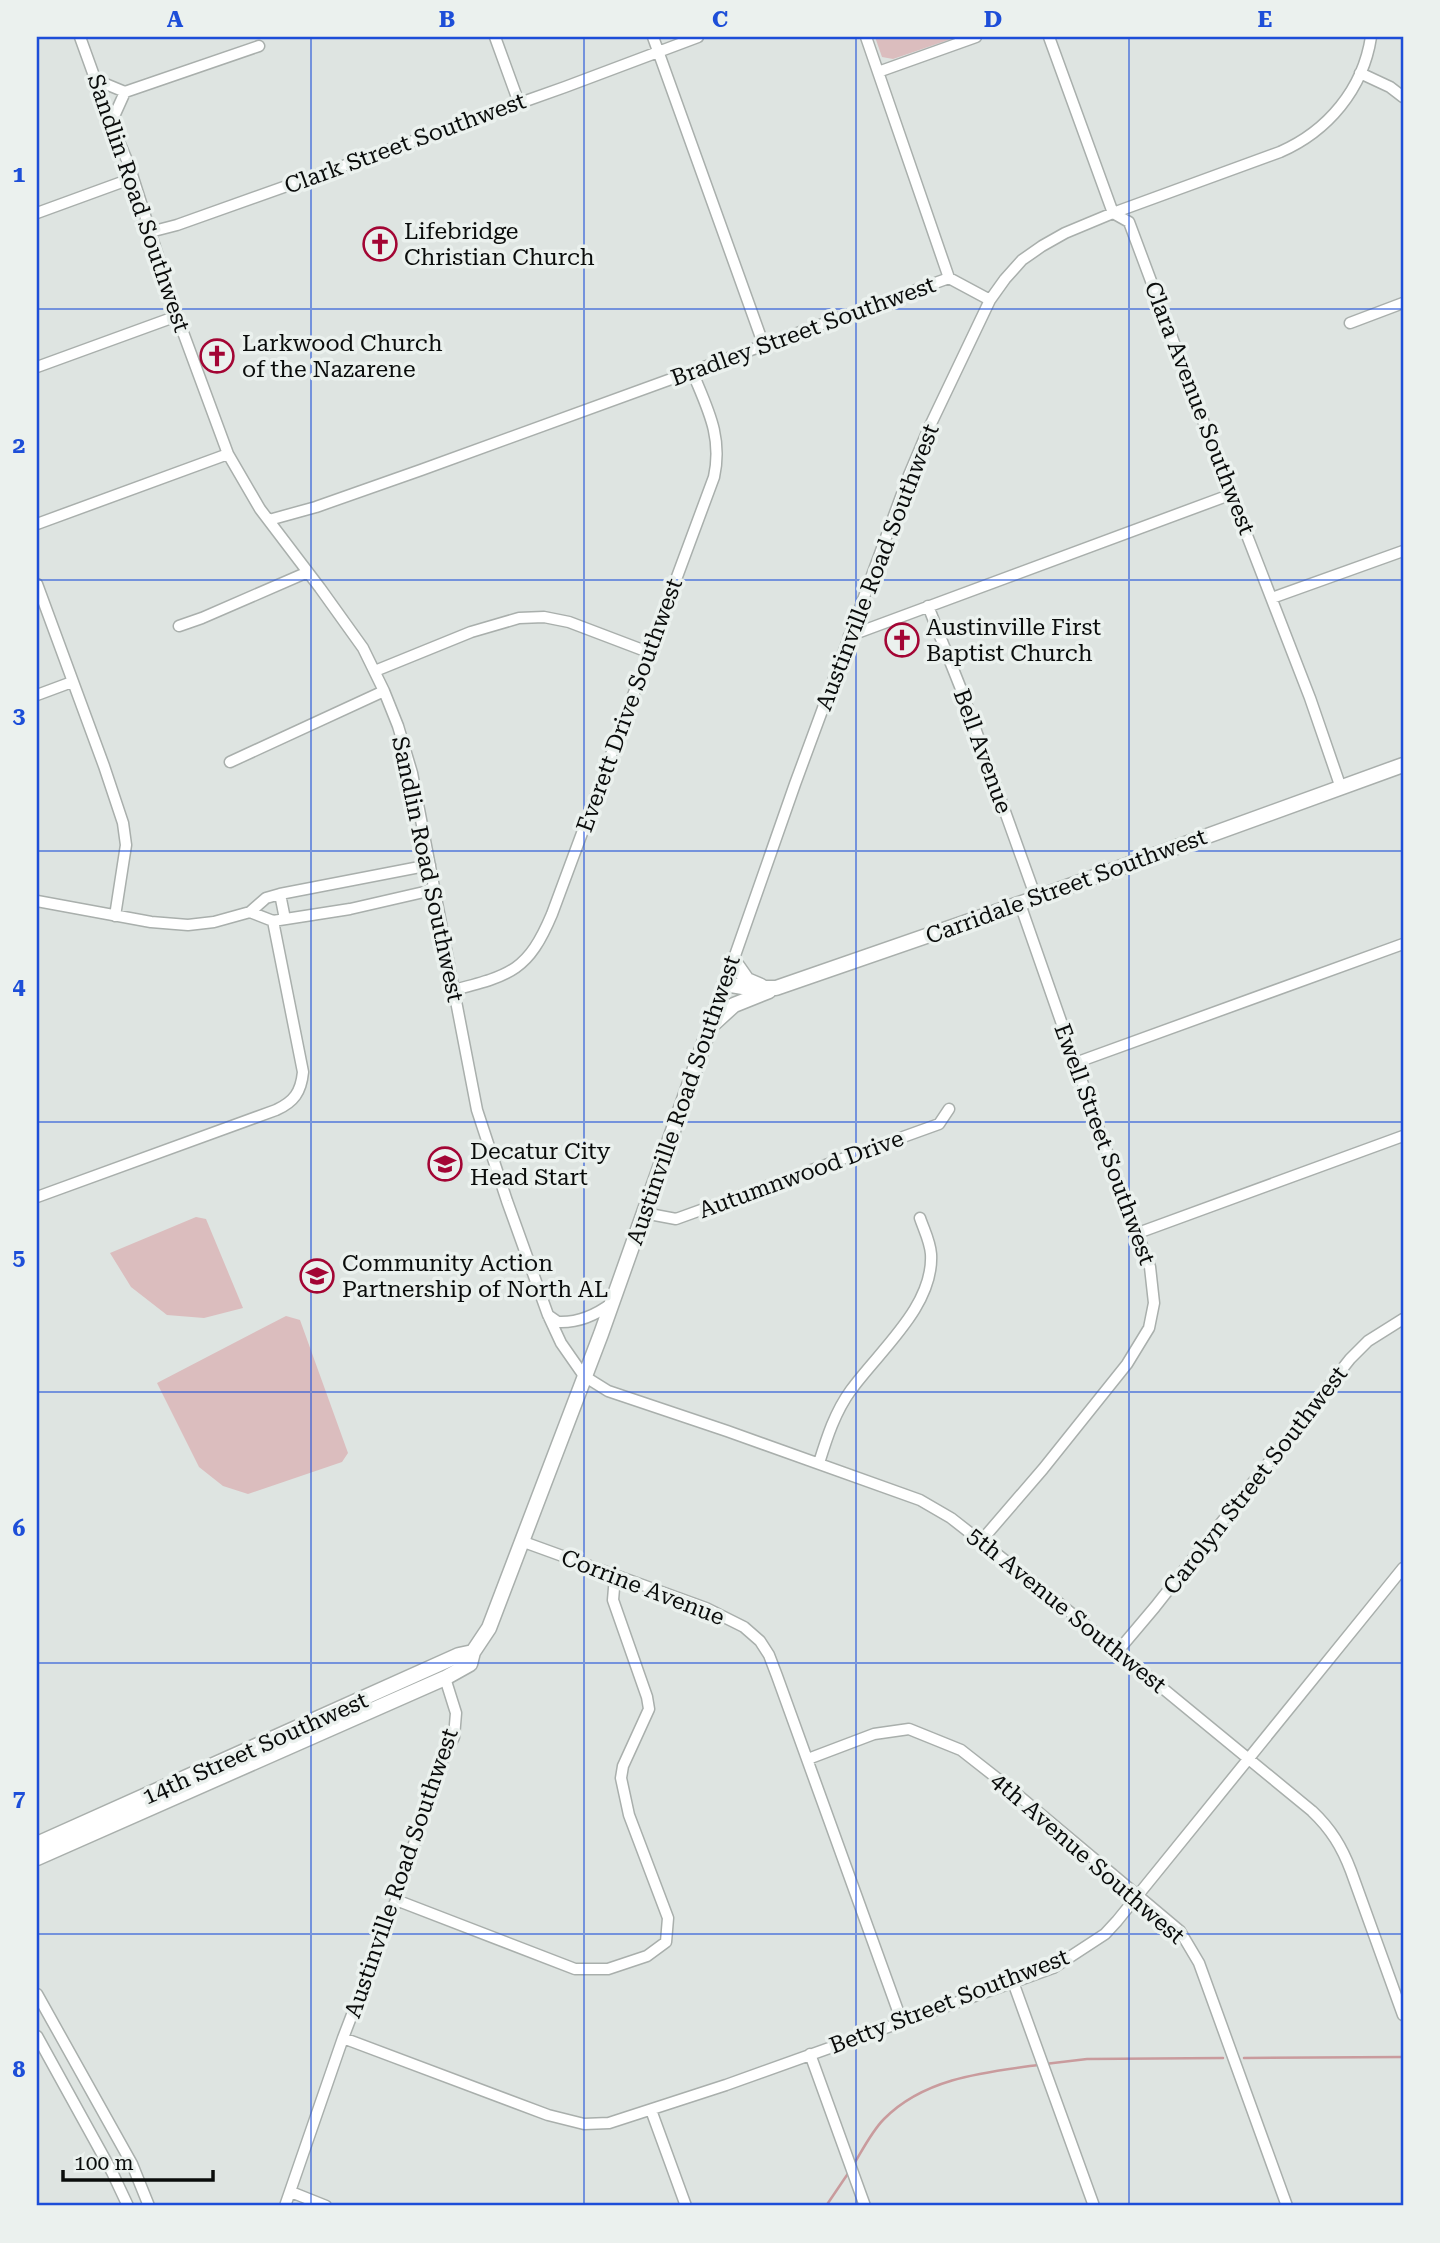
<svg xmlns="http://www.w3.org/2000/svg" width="1440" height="2243" font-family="'Roboto Serif',serif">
  <rect width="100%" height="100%" fill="#dee4e1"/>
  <!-- green -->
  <path fill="#dbbdbe" d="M875 37H957L893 59 882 57Z
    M196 1217 206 1219 243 1308 204 1318 167 1315 131 1287 110 1253Z
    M286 1316 300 1320 348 1453 342 1462 248 1494 223 1486 199 1467 157 1383Z"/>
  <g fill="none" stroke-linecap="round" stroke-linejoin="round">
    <!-- stream -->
    <path stroke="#c99b9d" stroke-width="2.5" d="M1244 2058 1403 2057
      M1045 2064 1087 2059 1223 2058
      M854 2164C863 2149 872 2131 884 2119 924 2078 985 2072 1038 2065
      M826 2206 849 2172"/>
    <defs>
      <path id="minor" d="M80 37 111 123 129 165 177 316 228 454 260 509 320 588 363 648 384 691 398 726 412 773 477 1110 507 1201 548 1315 561 1343 584 1376 608 1391 727 1431 920 1500 951 1518 1048 1594 1312 1811C1331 1829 1342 1847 1351 1871L1403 2015
        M495 37 519 103
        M653 37 764 346
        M866 37 949 278
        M1049 37 1113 213 1129 222 1217 458 1310 698 1341 788
        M878 72 976 37
        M1360 73 1390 87 1403 97
        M96 80 125 92 259 46
        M111 123 125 92
        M37 213 133 178
        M150 232 177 225 565 87 698 37
        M1350 323 1403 303
        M37 367 177 316
        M269 520 316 507 421 470 949 278 990 300
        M37 524 228 454
        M37 584 104 766 123 823 126 845 115 916
        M1272 598 1403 551
        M928 606 961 689 1036 898
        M179 626 202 618 308 572
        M849 636 1232 494
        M375 671 471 632 519 618 544 617 569 622 648 652
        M37 695 72 682
        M230 762 384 691
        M280 894 285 919
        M37 901 151 922 188 925 214 922 250 912 266 898 280 894 430 865
        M250 912 273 921 350 909 424 892 434 887
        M725 984 795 784 909 475 928 430 990 300 1005 279 1022 260 1042 246 1065 233 1113 213 1280 152C1328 131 1363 89 1371 37
        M454 990C511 975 528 971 552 914L714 477C723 436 707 408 692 371
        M1075 1063 1403 944
        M37 1197 276 1110C294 1102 301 1092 303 1072L273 921
        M644 1213 676 1219 939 1124 949 1109
        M1138 1233 1403 1136
        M548 1315 558 1322C578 1323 596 1315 612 1303
        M819 1463C827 1437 835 1412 851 1390 880 1350 934 1306 931 1254 930 1241 924 1230 920 1218
        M521 1541 706 1608 744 1627 760 1641 769 1655 777 1676 902 2022
        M981 1541 1043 1469 1127 1364 1149 1328 1154 1303 1150 1267 1099 1130 1020 904
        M1117 1652 1155 1607 1350 1359 1368 1341 1403 1319
        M808 1759 874 1734 909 1729 961 1750 1012 1790 1180 1931 1199 1963 1287 2206
        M396 1900 575 1969H608L647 1956 666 1942 668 1918 629 1815 621 1778 623 1766 649 1709 647 1697 613 1600 615 1576
        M1013 1982 1094 2206
        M37 1994 132 2164 149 2206
        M37 2036 112 2172 128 2206
        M343 2038 548 2115 584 2124 609 2123 726 2085 1053 1968 1105 1934 1117 1921 1403 1568
        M810 2054 865 2206
        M651 2110 686 2206
        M291 2192 326 2206
        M285 2206 343 2038 396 1900 438 1769 454 1737 456 1713 445 1678"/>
      <path id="major" d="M733 960 747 980 761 986
        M712 1025 734 1005 769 991
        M37 1844 459 1655 473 1652
        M37 1858 445 1678 470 1664 473 1652 489 1628 601 1334 725 984 749 988H776L1036 898 1403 765"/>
    </defs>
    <!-- minor casing -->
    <use href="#minor" stroke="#a9afac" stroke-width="13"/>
    <!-- major casing -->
    <use href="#major" stroke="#a9afac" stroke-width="17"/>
    <!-- minor -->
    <use href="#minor" stroke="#fff" stroke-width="10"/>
    <!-- major -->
    <use href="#major" stroke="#fff" stroke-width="14"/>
  </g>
  <!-- grid -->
  <path fill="none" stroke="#1d4ed8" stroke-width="2" stroke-opacity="0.55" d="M311 37V2206M584 37V2206M856 37V2206M1129 37V2206M37 309H1403M37 580H1403M37 851H1403M37 1122H1403M37 1392H1403M37 1663H1403M37 1934H1403"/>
  <!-- icons -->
  <defs>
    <symbol id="church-ring" viewBox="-11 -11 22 22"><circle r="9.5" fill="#ebf1ee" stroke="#a30534" stroke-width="1.5"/><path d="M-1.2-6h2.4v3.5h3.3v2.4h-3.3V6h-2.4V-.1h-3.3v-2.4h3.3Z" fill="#a30534"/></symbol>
    <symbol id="school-ring" viewBox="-11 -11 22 22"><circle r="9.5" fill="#ebf1ee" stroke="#a30534" stroke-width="1.5"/><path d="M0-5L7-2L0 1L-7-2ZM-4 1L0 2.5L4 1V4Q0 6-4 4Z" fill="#a30534"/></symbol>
  </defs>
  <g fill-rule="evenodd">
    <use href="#church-ring" x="361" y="225" width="38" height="38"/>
    <use href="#church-ring" x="198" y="337" width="38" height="38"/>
    <use href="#church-ring" x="883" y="621" width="38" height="38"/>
    <use href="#school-ring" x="426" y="1145" width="38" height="38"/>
    <use href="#school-ring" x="298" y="1257" width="38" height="38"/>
  </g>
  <g text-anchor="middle" stroke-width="7" stroke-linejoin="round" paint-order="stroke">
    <!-- street labels -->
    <g font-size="23" fill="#0a0c0b" stroke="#ebf1ee">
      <text transform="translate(405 143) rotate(-20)" y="8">Clark Street Southwest</text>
      <text transform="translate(139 203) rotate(71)" y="8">Sandlin Road Southwest</text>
      <text transform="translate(803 331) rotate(-20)" y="8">Bradley Street Southwest</text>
      <text transform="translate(1200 408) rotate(69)" y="8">Clara Avenue Southwest</text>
      <text transform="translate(877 567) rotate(-69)" y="8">Austinville Road Southwest</text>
      <text transform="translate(629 705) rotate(-70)" y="8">Everett Drive Southwest</text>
      <text transform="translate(983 751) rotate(70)" y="8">Bell Avenue</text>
      <text transform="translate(428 869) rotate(78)" y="8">Sandlin Road Southwest</text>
      <text transform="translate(1066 886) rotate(-20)" y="8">Carridale Street Southwest</text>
      <text transform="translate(683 1100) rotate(-71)" y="8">Austinville Road Southwest</text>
      <text transform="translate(1105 1144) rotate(70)" y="8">Ewell Street Southwest</text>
      <text transform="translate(801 1174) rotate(-20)" y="8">Autumnwood Drive</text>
      <text transform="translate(1255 1480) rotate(-52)" y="8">Carolyn Street Southwest</text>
      <text transform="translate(643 1587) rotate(21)" y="8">Corrine Avenue</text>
      <text transform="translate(1067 1610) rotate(39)" y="8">5th Avenue Southwest</text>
      <text transform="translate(255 1748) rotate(-24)" y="8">14th Street Southwest</text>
      <text transform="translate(1088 1858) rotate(41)" y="8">4th Avenue Southwest</text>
      <text transform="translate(401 1873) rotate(-71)" y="8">Austinville Road Southwest</text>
      <text transform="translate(949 2001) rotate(-21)" y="8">Betty Street Southwest</text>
    </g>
    <!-- poi labels -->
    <g font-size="23" fill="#0a0c0b" stroke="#ebf1ee" text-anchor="start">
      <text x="404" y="239">Lifebridge<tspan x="404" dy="26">Christian Church</tspan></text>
      <text x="242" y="351">Larkwood Church<tspan x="242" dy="26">of the Nazarene</tspan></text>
      <text x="926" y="635">Austinville First<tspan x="926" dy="26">Baptist Church</tspan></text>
      <text x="470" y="1159">Decatur City<tspan x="470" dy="26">Head Start</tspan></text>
      <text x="342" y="1271">Community Action<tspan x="342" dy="26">Partnership of North AL</tspan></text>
    </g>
  </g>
  <!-- border -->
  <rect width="1440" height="2243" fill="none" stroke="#ebf1ee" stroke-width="77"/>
  <!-- scale -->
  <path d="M63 2170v10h150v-10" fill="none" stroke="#0a0c0b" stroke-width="3.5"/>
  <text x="74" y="2170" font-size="21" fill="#0a0c0b" stroke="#ebf1ee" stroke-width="5" paint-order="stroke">100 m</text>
  <rect x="38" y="38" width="1364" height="2166" fill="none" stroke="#1d4ed8" stroke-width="2.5"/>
  <g font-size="23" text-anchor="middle" font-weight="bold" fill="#1d4ed8">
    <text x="175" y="27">A</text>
    <text x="447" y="27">B</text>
    <text x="720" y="27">C</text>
    <text x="993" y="27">D</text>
    <text x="1265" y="27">E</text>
    <text x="19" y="182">1</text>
    <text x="19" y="453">2</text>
    <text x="19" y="723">3</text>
    <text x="19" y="994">4</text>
    <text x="19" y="1265">5</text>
    <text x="19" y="1536">6</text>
    <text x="19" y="1806">7</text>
    <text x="19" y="2077">8</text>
  </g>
</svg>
